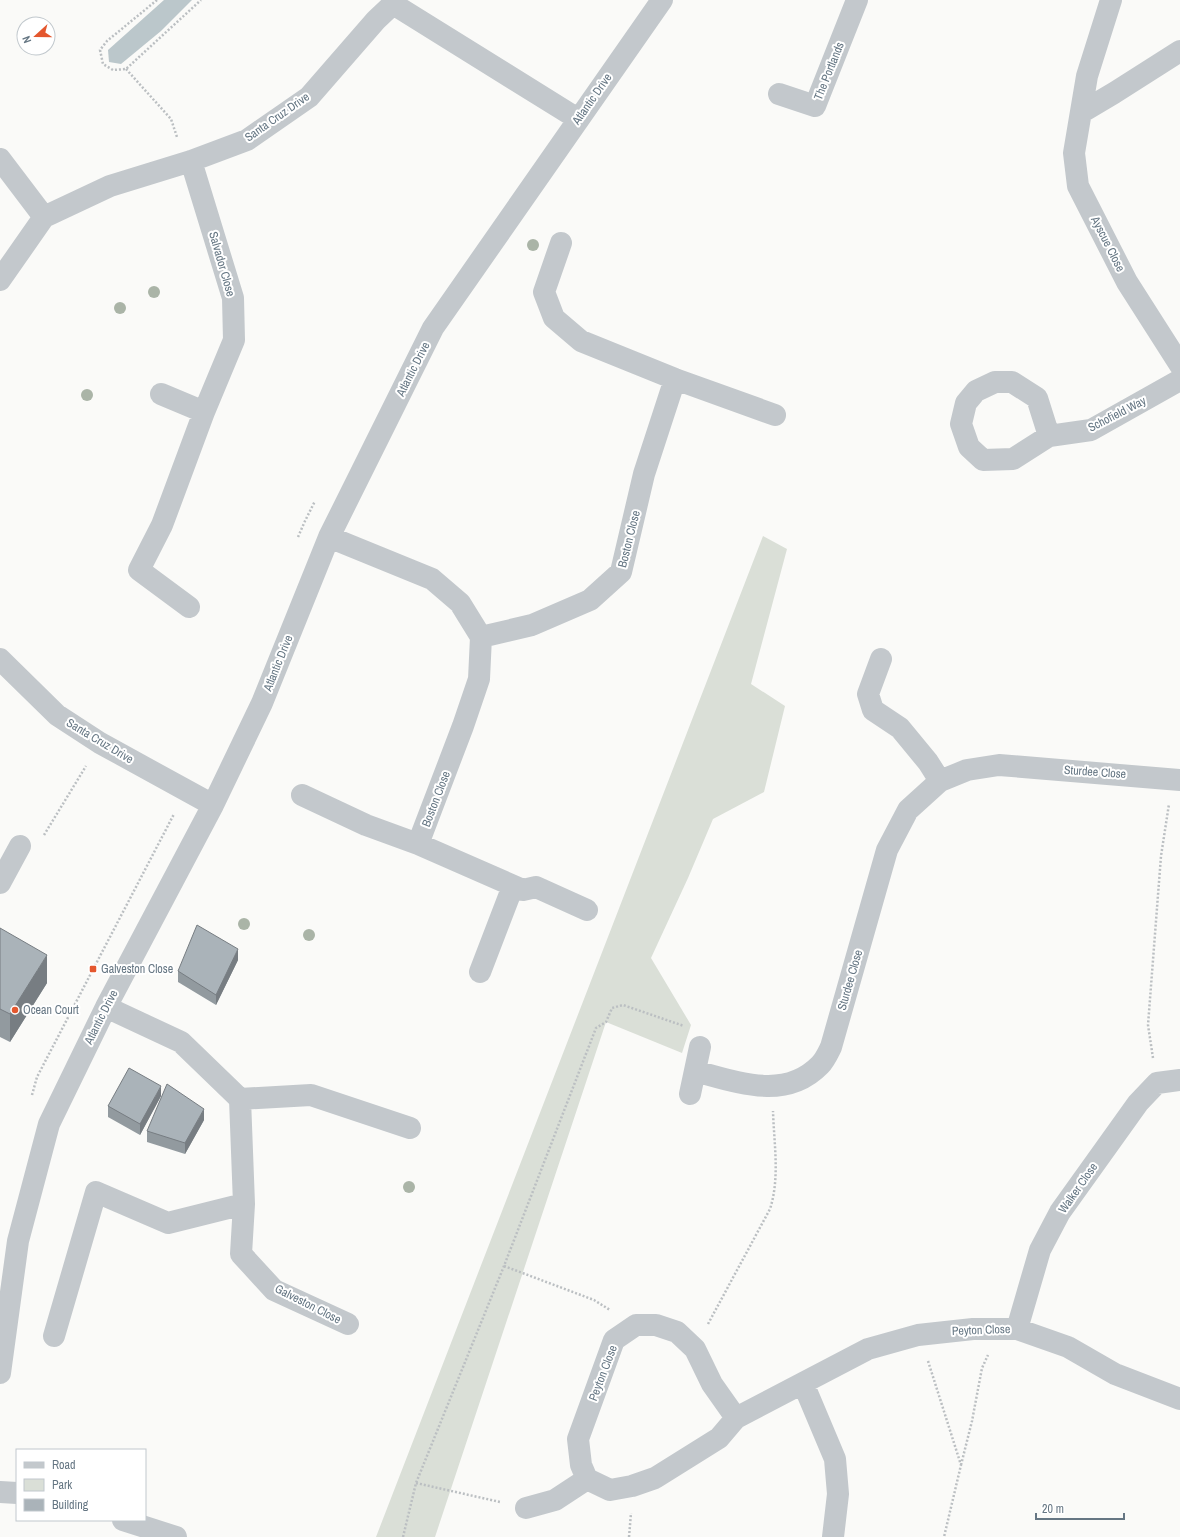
<svg xmlns="http://www.w3.org/2000/svg" width="1180" height="1537" font-family="'Archivo Narrow',sans-serif">
  <rect width="100%" height="100%" fill="#fafaf8"/>
  <!-- green -->
  <path fill="#dadfd7" d="M763 536 787 549 751 684 785 706 764 792 713 819 688 878 651 958 691 1025 682 1053 606 1022 435 1537H376Z"/>
  <!-- water -->
  <path fill="#bbc7cb" d="M164 0H192L161 31 121 64 109 62 108 50Z"/>
  <g fill="none" stroke-linecap="round" stroke-linejoin="round">
    <!-- path -->
    <path stroke="#bbbfc2" stroke-width="2.5" stroke-dasharray="2 2" stroke-linecap="butt" d="M157 0 107 41 100 50 103 64 113 70 126 69 201 0
      M126 69 171 119 177 137
      M298 537 305 521 315 501
      M44 835 86 766
      M1153 1058 1148 1025 1161 856 1169 804
      M32 1095 37 1077 174 814
      M504 1266 594 1300 610 1310
      M708 1324 770 1209C780 1178 774 1144 773 1111
      M928 1361 961 1465 944 1537
      M961 1465 972 1421 982 1368 988 1355
      M416 1483 500 1502
      M403 1537 416 1483 504 1266 596 1028 606 1022 612 1008 623 1005 684 1026
      M629 1537 631 1513"/>
    <!-- minor -->
    <path stroke="#c3c8cc" stroke-width="22" d="M1111 0 1087 76 1074 153 1078 186 1127 282 1180 365
      M779 94 815 106 857 0
      M1082 112 1114 93 1180 51
      M0 159 44 217
      M561 243 544 292 554 318 581 341 675 379 775 415
      M0 280 44 217 110 186 191 161 247 140 309 97 376 20 393 4 578 119
      M161 394 204 412
      M1049 436 1037 398 1012 382H995L976 391 966 403 961 424 969 447 983 460 1013 459 1049 436 1091 430 1180 380
      M329 537 432 579 460 603 481 637 479 679 463 726 418 844
      M189 607 139 570 162 525 204 412 234 340 233 298 191 161
      M481 637 532 625 590 600 621 572 644 474 675 379
      M0 659 57 715 100 743 213 805
      M881 659 868 694 873 710 900 728 928 762 940 781
      M302 795 366 825 418 844 523 890 536 887 587 910
      M0 883 20 846
      M480 972 513 886
      M106 1007 181 1042 240 1099 244 1204 241 1254 274 1290 348 1324
      M695 1071C737 1082 785 1101 820 1065 825 1060 828 1053 831 1047L887 850 908 810 940 781 967 770 999 765 1180 780
      M690 1094 700 1047
      M240 1099 311 1095 410 1128
      M1017 1329 1040 1250 1060 1212 1138 1103 1157 1083 1180 1080
      M54 1336 96 1192 168 1223 244 1204
      M0 1373 18 1241 49 1124 106 1007 213 805 262 703 329 537 433 328 662 0
      M803 1383 835 1459 838 1494 833 1537
      M736 1418 712 1384 695 1349 677 1332 656 1325H636L614 1340 578 1439 581 1465 587 1479 610 1490 632 1486 655 1478 719 1438 736 1418 868 1349 918 1335 973 1329H1017L1068 1347 1115 1374 1180 1399
      M0 1492 17 1493
      M526 1508 555 1500 587 1479
      M123 1520 176 1537"/>
  </g>
  <!-- trees -->
  <g fill="#aab4a7">
    <circle cx="533" cy="245" r="6"/>
    <circle cx="154" cy="292" r="6"/>
    <circle cx="120" cy="308" r="6"/>
    <circle cx="87" cy="395" r="6"/>
    <circle cx="244" cy="924" r="6"/>
    <circle cx="309" cy="935" r="6"/>
    <circle cx="409" cy="1187" r="6"/>
  </g>
  <!-- wall -->
  <path fill="#929a9f" d="M0 928 47 983 10 1042 0 1037Z
    M238 960 216 1005 178 982V971Z
    M161 1096 140 1135 108 1117V1106Z
    M204 1120 185 1154 147 1142V1131Z"/>
  <!-- shaded-wall -->
  <path fill="#777d82" d="M238 949V960L216 1005V995Z
    M47 955V983L10 1042V1014Z
    M161 1086V1096L140 1135V1124Z
    M204 1109V1120L185 1154V1143Z"/>
  <!-- building -->
  <path fill="#aab3b9" stroke="#777d82" d="M197 925 238 949 216 995 178 971Z
    M0 928 47 955 10 1014 0 1009Z
    M129 1068 161 1086 140 1124 108 1106Z
    M167 1084 204 1109 185 1143 147 1131Z"/>
  <!-- markers -->
  <g fill="#e4572e" stroke="#fff" stroke-width="1.5">
    <rect x="89" y="965" width="8" height="8" rx="2"/>
    <circle cx="15" cy="1010" r="4"/>
  </g>
  <g text-anchor="middle" stroke-width="4" stroke-linejoin="round" paint-order="stroke">
    <!-- street labels -->
    <g font-size="12" fill="#657683" stroke="#fff">
      <text transform="translate(829 71) rotate(-68)" y="4">The Portlands</text>
      <text transform="translate(592 99) rotate(-55)" y="4">Atlantic Drive</text>
      <text transform="translate(277 117) rotate(-35)" y="4">Santa Cruz Drive</text>
      <text transform="translate(1108 244) rotate(63)" y="4">Ayscue Close</text>
      <text transform="translate(222 264) rotate(74)" y="4">Salvador Close</text>
      <text transform="translate(413 369) rotate(-63)" y="4">Atlantic Drive</text>
      <text transform="translate(1117 414) rotate(-27)" y="4">Schofield Way</text>
      <text transform="translate(629 539) rotate(-76)" y="4">Boston Close</text>
      <text transform="translate(278 663) rotate(-68)" y="4">Atlantic Drive</text>
      <text transform="translate(100 741) rotate(31)" y="4">Santa Cruz Drive</text>
      <text transform="translate(1095 772) rotate(4)" y="4">Sturdee Close</text>
      <text transform="translate(436 799) rotate(-69)" y="4">Boston Close</text>
      <text transform="translate(850 980) rotate(-74)" y="4">Sturdee Close</text>
      <text transform="translate(101 1017) rotate(-63)" y="4">Atlantic Drive</text>
      <text transform="translate(1078 1188) rotate(-55)" y="4">Walker Close</text>
      <text transform="translate(308 1304) rotate(27)" y="4">Galveston Close</text>
      <text transform="translate(981 1330) rotate(-2)" y="4">Peyton Close</text>
      <text transform="translate(603 1373) rotate(-69)" y="4">Peyton Close</text>
    </g>
    <!-- poi labels -->
    <g font-size="12" fill="#657683" stroke="#fff" text-anchor="start">
      <text x="101" y="973">Galveston Close</text>
      <text x="23" y="1014">Ocean Court</text>
    </g>
  </g>
  <!-- legend -->
  <rect x="16" y="1449" width="130" height="72" fill="#ffffff" stroke="#c1c8cd"/>
  <rect x="24" y="1462" width="20" height="6" fill="#c3c8cc" stroke="#c1c8cd"/>
  <text x="52" y="1469" font-size="12" fill="#657683">Road</text>
  <rect x="24" y="1479" width="20" height="12" fill="#dadfd7" stroke="#c1c8cd"/>
  <text x="52" y="1489" font-size="12" fill="#657683">Park</text>
  <rect x="24" y="1499" width="20" height="12" fill="#aab3b9" stroke="#c1c8cd"/>
  <text x="52" y="1509" font-size="12" fill="#657683">Building</text>
  <!-- north arrow -->
  <g transform="translate(36 36) rotate(249)"><circle r="19" fill="#ffffff" stroke="#c1c8cd"/>
  <path d="M0-3L7 15L0 10L-7 15Z" fill="#e4572e"/>
  <text y="-6" font-size="11" font-weight="bold" text-anchor="middle" fill="#657683">N</text>
  </g>
  <!-- scale -->
  <path d="M1036 1513v6h88v-6" fill="none" stroke="#657683" stroke-width="2"/>
  <text x="1042" y="1513" font-size="12" fill="#657683" stroke="#ffffff" stroke-width="3" paint-order="stroke">20 m</text>
</svg>
